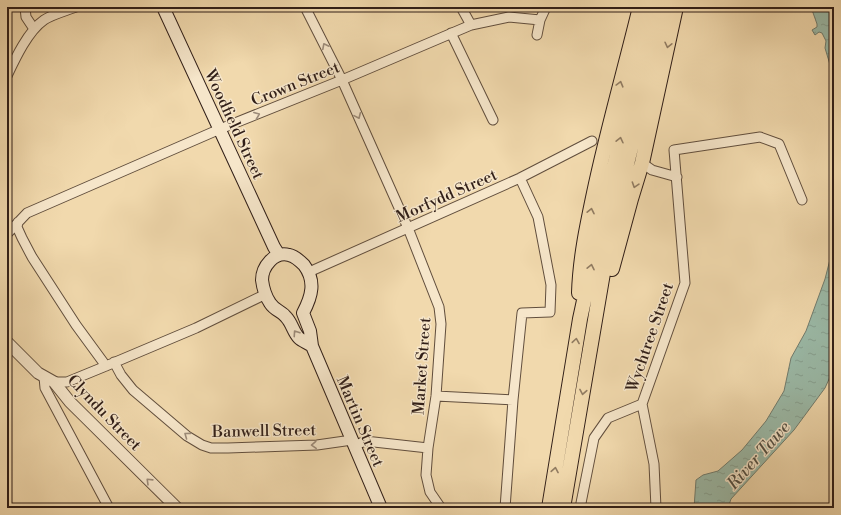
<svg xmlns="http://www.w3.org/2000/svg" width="841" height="515" font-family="'Libre Bodoni',serif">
  <defs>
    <pattern id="water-ripples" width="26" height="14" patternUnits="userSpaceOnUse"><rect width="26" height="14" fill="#9bbaa8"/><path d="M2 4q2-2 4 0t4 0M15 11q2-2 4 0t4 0" fill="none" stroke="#869f90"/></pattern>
  </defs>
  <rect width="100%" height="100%" fill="#f1d9ad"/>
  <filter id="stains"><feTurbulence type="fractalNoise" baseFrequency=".005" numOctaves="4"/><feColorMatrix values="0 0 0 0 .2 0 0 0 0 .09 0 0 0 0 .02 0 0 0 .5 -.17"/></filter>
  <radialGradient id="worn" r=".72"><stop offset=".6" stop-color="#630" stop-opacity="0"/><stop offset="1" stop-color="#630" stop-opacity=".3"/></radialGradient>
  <!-- water -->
  <path fill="url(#water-ripples)" stroke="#717c6e" d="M811 7H834V78L825 48 826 41 822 33 819 32 815 35 812 30 817 27V24Z
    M834 244V368L825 388 794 430 731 499 728 508H694L696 480 703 475 718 471 742 450 766 421 784 391 791 358 806 331 825 279Z"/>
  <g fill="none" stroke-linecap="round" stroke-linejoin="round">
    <defs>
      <path id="minor" d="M25 7 26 17 34 29
        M305 7 342 80 408 228 439 307 441 324 436 396 428 448 426 475 430 492 441 508
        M461 7 471 25
        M451 33 493 120
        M537 35 540 20 546 7
        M7 76C15 59 28 31 44 20 53 14 66 11 76 7
        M642 163 652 170 677 177
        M18 222 17 227 22 238 32 257 76 325 106 366
        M7 234 27 213 220 129 342 80 471 25 509 17 540 20
        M309 272 520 178 592 141
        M114 362 121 375 133 390 187 436 202 445 211 448H228L317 445 352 440
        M44 377 45 388 109 508
        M54 382H67L106 366 196 328 266 294
        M436 396 513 400
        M354 446 365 441 428 448
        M505 508 513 400 522 313 550 312 551 285 538 217 520 178
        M580 508 594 438 608 418 642 404
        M656 508 654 464 642 404 685 283 674 150 760 137 779 144 802 200"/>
      <path id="tertiary" d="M7 342 38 373 54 382 70 402 177 508"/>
      <path id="secondary" d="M163 7 274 247 279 255
        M303 313 310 331 312 346 381 508
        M303 313C312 296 316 281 304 265 300 261 295 256 289 255 274 251 262 267 262 280 263 288 266 297 270 303 275 311 282 311 286 317 292 323 293 332 299 338 302 341 308 343 312 346"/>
      <path id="primary" d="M612 269 631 199 642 163 676 7
        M579 293C580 259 587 226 594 193 607 131 625 69 640 7
        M549 508 580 319 600 227 652 7
        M563 508 603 273 612 226 665 7"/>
    </defs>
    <!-- minor casing -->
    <use href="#minor" stroke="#614e3d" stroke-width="11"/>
    <!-- tertiary casing -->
    <use href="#tertiary" stroke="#614e3d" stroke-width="13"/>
    <!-- secondary casing -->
    <use href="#secondary" stroke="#311f18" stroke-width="14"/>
    <!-- primary casing -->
    <use href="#primary" stroke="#311f18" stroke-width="16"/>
    <!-- minor -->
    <use href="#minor" stroke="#f6e6ca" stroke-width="9"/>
    <!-- tertiary -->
    <use href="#tertiary" stroke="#f6e6ca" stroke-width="11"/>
    <!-- secondary -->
    <use href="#secondary" stroke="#f6e6ca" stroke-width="12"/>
    <!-- primary -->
    <use href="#primary" stroke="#f1d9ad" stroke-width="14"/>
  </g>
  <!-- one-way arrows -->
  <defs><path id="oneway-chevron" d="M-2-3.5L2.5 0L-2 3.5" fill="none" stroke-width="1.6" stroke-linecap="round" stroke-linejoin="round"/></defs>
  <g stroke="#917c62">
    <use href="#oneway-chevron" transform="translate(668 45) rotate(103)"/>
    <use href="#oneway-chevron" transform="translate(620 84) rotate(-75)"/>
    <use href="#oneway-chevron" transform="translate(620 140) rotate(-77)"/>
    <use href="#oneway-chevron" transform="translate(635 185) rotate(108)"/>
    <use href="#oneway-chevron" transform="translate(591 211) rotate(-78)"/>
    <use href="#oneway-chevron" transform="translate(591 267) rotate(-78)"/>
    <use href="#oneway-chevron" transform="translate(576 341) rotate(-81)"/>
    <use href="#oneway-chevron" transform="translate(583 392) rotate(100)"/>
    <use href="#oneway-chevron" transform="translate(555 470) rotate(-80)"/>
  </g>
  <g stroke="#9d8c7a">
    <use href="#oneway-chevron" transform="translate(325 46) rotate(-117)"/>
    <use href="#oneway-chevron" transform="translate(257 115) rotate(-22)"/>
    <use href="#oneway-chevron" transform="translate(358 116) rotate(66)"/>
    <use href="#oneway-chevron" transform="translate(296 333) rotate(-124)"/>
    <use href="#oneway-chevron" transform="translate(187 435) rotate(-144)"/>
    <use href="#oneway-chevron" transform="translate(314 445) rotate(177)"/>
    <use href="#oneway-chevron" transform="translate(149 481) rotate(-136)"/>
  </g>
  <g text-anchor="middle" stroke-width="3" stroke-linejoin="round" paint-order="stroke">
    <!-- street labels -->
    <g font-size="16" fill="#311f18" stroke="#f6e6ca">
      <text transform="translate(295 83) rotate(-22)" y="6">Crown Street</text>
      <text transform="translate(235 124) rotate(65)" y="6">Woodfield Street</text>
      <text transform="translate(446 195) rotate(-24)" y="6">Morfydd Street</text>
      <text transform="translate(649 337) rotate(-71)" y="6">Wychtree Street</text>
      <text transform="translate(421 366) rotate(-86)" y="6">Market Street</text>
      <text transform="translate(105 412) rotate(46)" y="6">Clyndu Street</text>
      <text transform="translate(361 421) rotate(67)" y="6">Martin Street</text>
      <text transform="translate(264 430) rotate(-1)" y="6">Banwell Street</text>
    </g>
    <!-- water labels -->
    <g font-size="17" font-style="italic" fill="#514e43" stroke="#f6e6ca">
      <text transform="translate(758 455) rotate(-48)" y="6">River Tawe</text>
    </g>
  </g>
  <!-- margin -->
  <rect width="841" height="515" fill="none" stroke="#f1d9ad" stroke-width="24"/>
  <rect x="8" y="8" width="825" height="499" fill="none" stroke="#311f18" stroke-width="2"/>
  <rect x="12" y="12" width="817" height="491" fill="none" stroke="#311f18"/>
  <rect width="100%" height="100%" filter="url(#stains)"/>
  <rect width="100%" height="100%" fill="url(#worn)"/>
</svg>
